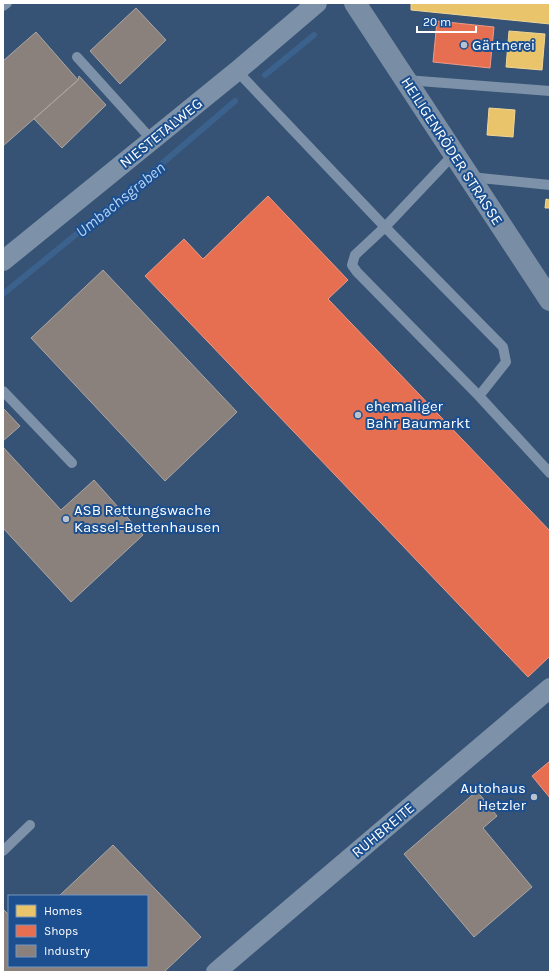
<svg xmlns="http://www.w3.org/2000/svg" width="553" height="975" font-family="Karla,sans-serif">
  <rect width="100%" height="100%" fill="#365274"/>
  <!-- homes -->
  <path fill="#e9c46a" stroke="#f0d697" d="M411 3H550V24L411 10Z
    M509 31 545 34 542 70 506 67Z
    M489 108 515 110 513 137 487 135Z
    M546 199 550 200V208H545Z"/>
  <!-- shops -->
  <path fill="#e76f51" stroke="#ee9a85" d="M437 21 494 27 490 68 433 62Z
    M268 196 348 280 328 299 550 531V656L528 677 145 276 184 239 203 259Z
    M550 761V798L532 776Z"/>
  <!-- industry -->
  <path fill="#8a817c" stroke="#ada7a3" d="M136 8 166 40 120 84 90 51Z
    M36 32 78 80 3 146V61Z
    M79 76 106 105 62 148 34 119 78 80Z
    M103 270 237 412 165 481 31 338Z
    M3 408 20 426 3 441Z
    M3 447 61 510 94 480 143 535 71 602 3 528Z
    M477 791 497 816 483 828 532 887 474 937 404 854Z
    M113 845 201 937 164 972H3V909L9 915V966H147V896H59Z"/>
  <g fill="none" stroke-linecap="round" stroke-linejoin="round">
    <!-- stream -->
    <path stroke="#3b618d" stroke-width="6" d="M265 75 314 35
      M3 294 144 179 235 101"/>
    <!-- lane -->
    <path stroke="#7d92a8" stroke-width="10" d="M3 6 7 3
      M77 57 152 140
      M237 71 385 227 503 347 506 362 479 396 550 473
      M406 80 550 91
      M454 154 385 227 355 255 352 265 357 272 479 396
      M470 177 550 185
      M3 391 72 463
      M3 851 30 825"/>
    <!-- street -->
    <path stroke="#7d92a8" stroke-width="20" d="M3 261 237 71 317 3
      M216 972 550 688"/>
    <!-- secondary -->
    <path stroke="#798da4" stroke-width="22" d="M355 3 550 300"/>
  </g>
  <!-- markers -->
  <g fill="#b9c2ce" stroke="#1b4f8f" stroke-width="1.5">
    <circle cx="464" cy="45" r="4"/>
    <circle cx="358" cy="415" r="4"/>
    <circle cx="66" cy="519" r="4"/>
    <circle cx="534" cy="797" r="4"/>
  </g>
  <g text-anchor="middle" stroke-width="4" stroke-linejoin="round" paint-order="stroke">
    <!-- poi labels -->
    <g font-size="15" fill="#fff" stroke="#1b4f8f" text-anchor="start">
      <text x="472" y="50">Gärtnerei</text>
      <text x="366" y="411">ehemaliger<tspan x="366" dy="17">Bahr Baumarkt</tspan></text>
      <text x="74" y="515">ASB Rettungswache<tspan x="74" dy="17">Kassel-Bettenhausen</tspan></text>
      <text x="526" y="793" text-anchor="end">Autohaus<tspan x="526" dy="17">Hetzler</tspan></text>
    </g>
    <!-- street labels -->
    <g font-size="15" fill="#fff" stroke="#1b4f8f">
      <text transform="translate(161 133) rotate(-39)" y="5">NIESTETALWEG</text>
      <text transform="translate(452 151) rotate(57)" y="5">HEILIGENRÖDER STRASSE</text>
      <text transform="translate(383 830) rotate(-40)" y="5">RUHBREITE</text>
    </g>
    <!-- water labels -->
    <g font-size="16" font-style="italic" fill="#b5d3f5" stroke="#1b4f8f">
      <text transform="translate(120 199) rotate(-39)" y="6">Umbachsgraben</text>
    </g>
  </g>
  <!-- border -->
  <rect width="553" height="975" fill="none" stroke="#ffffff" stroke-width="8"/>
  <!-- legend -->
  <rect x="8" y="895" width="140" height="72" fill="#1b4f8f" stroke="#7695bc"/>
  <rect x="16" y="905" width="20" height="12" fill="#e9c46a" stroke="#7695bc"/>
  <text x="44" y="915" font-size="12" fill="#ffffff">Homes</text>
  <rect x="16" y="925" width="20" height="12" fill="#e76f51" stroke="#7695bc"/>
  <text x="44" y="935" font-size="12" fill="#ffffff">Shops</text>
  <rect x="16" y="945" width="20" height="12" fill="#8a817c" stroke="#7695bc"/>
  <text x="44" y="955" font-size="12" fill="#ffffff">Industry</text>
  <!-- scale -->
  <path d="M417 26v6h59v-6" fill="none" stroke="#ffffff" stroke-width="2"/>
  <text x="423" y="26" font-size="12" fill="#ffffff" stroke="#1b4f8f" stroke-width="3" paint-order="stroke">20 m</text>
</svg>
